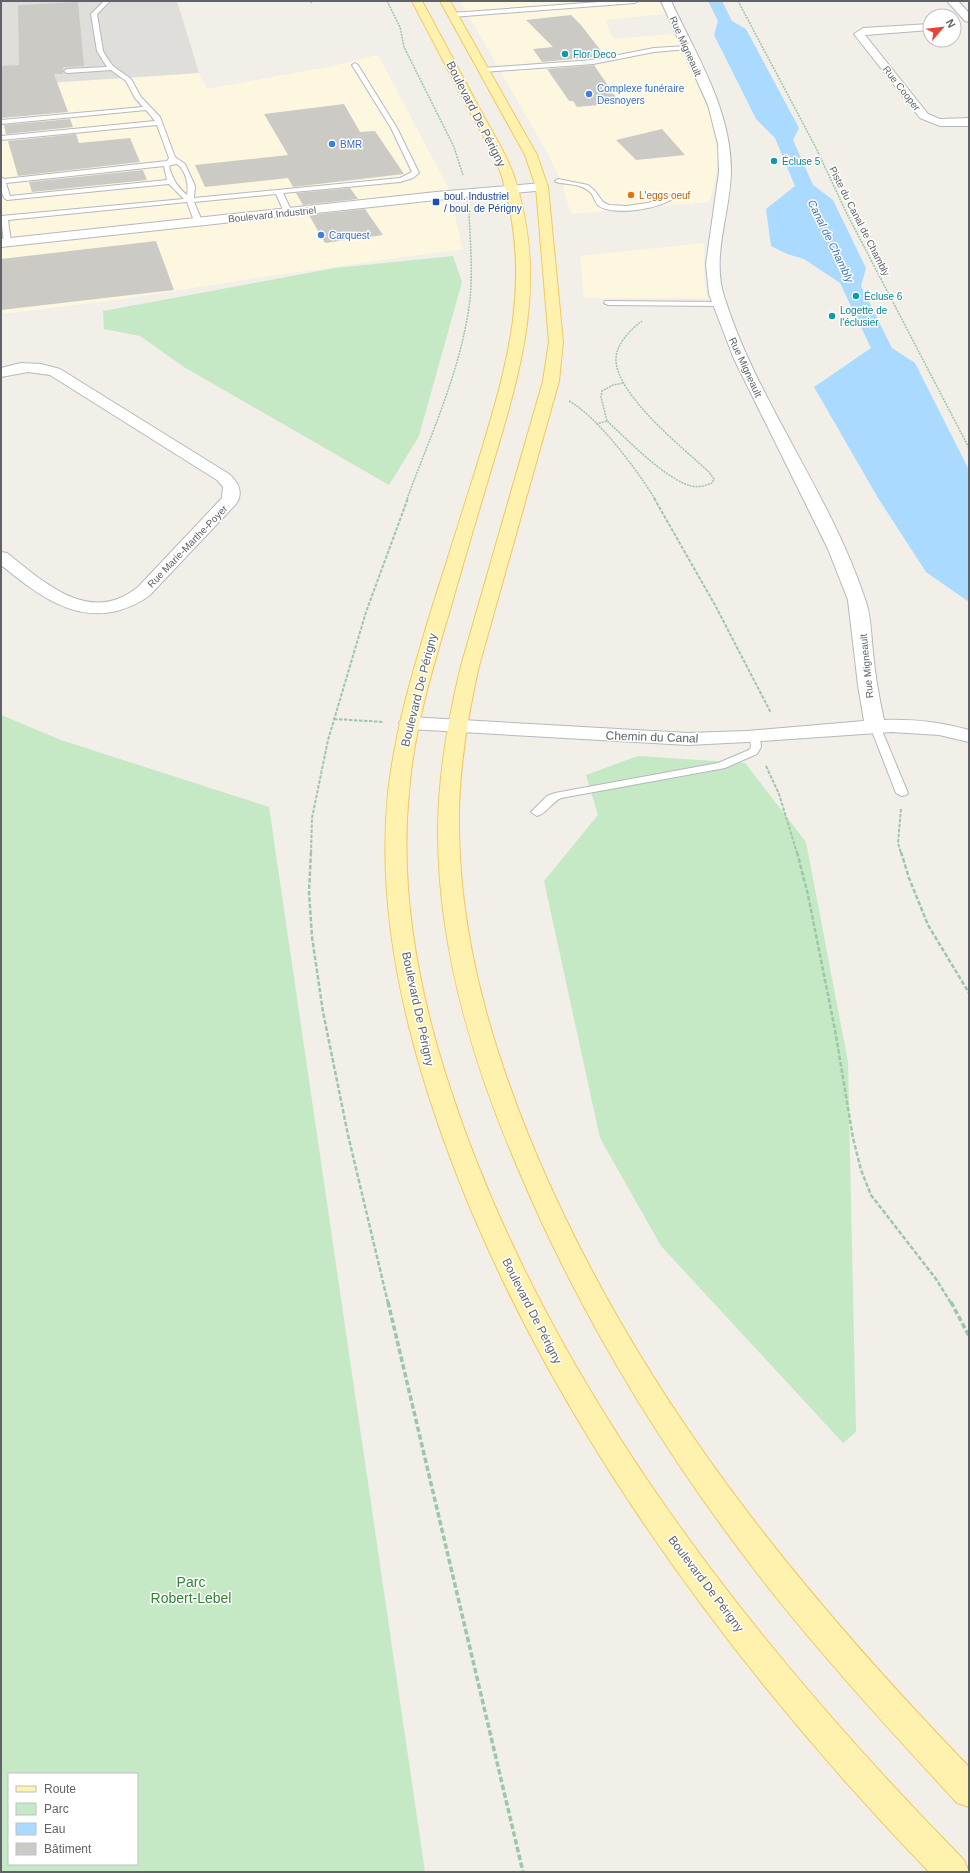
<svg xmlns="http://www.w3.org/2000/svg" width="970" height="1873" font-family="Helvetica,sans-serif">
  <rect width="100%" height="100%" fill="#f1efe8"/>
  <!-- commercial -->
  <path fill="#fef7e0" d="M460 1H573L576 4 613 1H659L665 14 605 20 614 39 674 34 708 109 716 133 719 157 713 190 709 202 571 214 561 181 548 154Z
    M378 55 450 191 462 249 269 276 109 301 1 314V109L34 106 23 85 199 73 207 89 333 66Z
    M704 243V280L707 298H584L580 256Z"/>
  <!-- industrial -->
  <path fill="#e0deda" d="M1 1H177L199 73 1 86Z"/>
  <!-- green -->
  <path fill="#c5e8c5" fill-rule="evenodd" d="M453 256 462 282 419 436 389 485 184 367 140 336 104 329 103 311 335 268Z
    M1 715 61 740 269 807 425 1872H1ZM9 1774H137V1864H9Z
    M638 756 745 763 806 842 848 1062 856 1432 843 1443 661 1246 600 1138 544 881 598 815 586 775Z"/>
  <!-- water -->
  <path fill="#aadaff" d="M708 1H722L732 21 746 29 799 128 793 140 813 185 833 200 866 268 861 286 892 348 915 363 969 470V602L926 572 878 498 814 387 871 348 840 283 804 259 787 254 771 246 766 209 795 186 775 138 756 119 714 35 718 21Z"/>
  <!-- building -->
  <path fill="#cccac5" d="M78 2 84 66 63 67V74H54L68 112 2 118 1 66 19 65 18 5Z
    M571 15 581 25 605 56 542 62 533 49 553 47 526 20Z
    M594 65 620 103 577 107 573 101H569L547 69Z
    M344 104 360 132 375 131 404 174 293 187 288 178 205 187 195 165 288 155 264 114Z
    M70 119 73 127 6 134 4 125Z
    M662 129 685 155 636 160 616 140Z
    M76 134 79 143 130 138 140 162 18 176 8 141Z
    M143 170 147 180 32 192 29 182Z
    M350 188 358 199 303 205 296 193Z
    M365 209 383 235 325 243 309 215Z
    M156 241 174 290 1 310V259Z"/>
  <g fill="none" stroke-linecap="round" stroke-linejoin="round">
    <defs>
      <path id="service" d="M104 1H110L97 14 103 51 107 58 113 66 131 79 141 97 160 117 175 157 185 164 195 186 194 198 400 178 412 172 391 128 352 65 355 63 358 65 397 128 419 173 413 178 400 182 283 193 292 212 288 214 284 212 276 194 194 202 202 221 198 223 194 221 187 202 8 220 11 242 4 244 1 216 184 199 169 184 7 200 4 198 1 190V177L4 179 167 161 169 158 157 125 1 140V136L155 121 146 110 1 124V120L143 107 135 98 126 81 111 70 67 73 64 71 67 69 107 67 97 51 91 14ZM177 164C186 170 189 186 187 195 177 187 173 179 169 167L171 165ZM164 166 167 180 10 196 6 183Z
        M613 1H638L635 3 452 17 449 15 452 13Z
        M687 46 689 47V49L654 52 593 64 483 72 480 70 483 68 593 60 654 48Z
        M558 179 588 185 595 191 603 202 609 205 626 206 648 203 671 195 674 197C663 209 613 216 599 206 595 203 594 197 591 193 582 183 567 185 556 182L555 181Z
        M605 301 719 302 723 304 719 306 608 305 604 303Z
        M875 723 880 726 908 793 906 795 902 796 896 793 870 726Z
        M755 733 760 736 761 747 757 754 725 768 561 798C552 802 547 813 537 816L531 812 547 796 555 793 718 763 749 750 751 747 750 736Z"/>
      <path id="minor" d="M661 1H671C696 55 731 109 731 170 731 211 711 255 724 296 757 402 830 493 865 599 871 615 871 634 873 652 875 675 879 697 884 720 913 719 941 722 969 730V742L939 735 892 732 747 742 688 745 409 729 402 727 399 723 402 719 409 717 688 733 747 731 864 721 858 685 848 600 828 549 734 359 709 294 706 264 719 172 718 144 708 105Z
        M947 1H958L969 13V22L965 21Z
        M930 24V30L865 35 928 114 940 119 969 118V126H940L920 118 854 34 863 28Z
        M21 363 41 364 60 369 229 474C238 482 244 492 236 504L150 595C140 603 130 607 117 611 70 622 35 592 1 565V552L7 553C45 583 90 626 138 587L222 498 223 487 217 480 50 375 28 372 1 377V368Z"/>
      <path id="tertiary" d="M542 183 546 184 548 187 546 190 436 200 1 247V239L436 192Z"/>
      <path id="primary" d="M412 1H422C442 38 461 74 481 111 492 132 506 153 514 176 550 285 519 376 488 480 475 524 462 567 450 610 432 670 414 729 409 792 399 892 419 994 450 1088 546 1382 750 1642 964 1860L969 1872H929C720 1655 518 1380 427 1090 397 995 378 893 388 793 395 730 413 671 431 611 446 565 460 518 475 472 506 369 534 285 502 177 495 154 481 133 470 112 451 75 431 38 412 1Z
        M440 1H450L537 155 548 187 563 342 559 381 479 666C467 719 458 773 459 828 460 945 495 1058 540 1163 642 1398 794 1585 969 1767V1807L957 1803C888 1728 819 1653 757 1573 660 1447 578 1312 517 1166 471 1059 437 944 438 826 439 772 448 719 461 666L543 381 549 342 536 187 525 155Z"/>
    </defs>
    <!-- service casing -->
    <use href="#service" stroke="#b5b8bc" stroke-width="2"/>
    <!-- minor casing -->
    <use href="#minor" stroke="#b5b8bc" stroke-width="2"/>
    <!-- tertiary casing -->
    <use href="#tertiary" stroke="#b5b8bc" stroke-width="2"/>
    <!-- primary casing -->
    <use href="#primary" stroke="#f2c960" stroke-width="2"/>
    <!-- path-far3 -->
    <path stroke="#9cc7a9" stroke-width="1.5" stroke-dasharray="2 1" stroke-linecap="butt" d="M387 1 400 27 404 47 454 147 463 175
      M738 1 815 146 847 214 969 448
      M311 3 312 1
      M569 401C598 417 637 470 655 499
      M607 421 601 397 602 391 613 385 624 383
      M596 424 607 421C628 440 661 475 688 485 695 488 705 486 712 483L714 479 709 472C684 449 614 393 616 358 617 343 631 329 642 321
      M407 499C431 434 462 368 470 299 473 270 470 240 469 211"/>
    <!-- path-far2 -->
    <path stroke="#9cc7a9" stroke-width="2" stroke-dasharray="3.5 1.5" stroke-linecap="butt" d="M654 498 715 605 771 713
      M334 719 384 722
      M766 766 779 794 797 853
      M901 809 898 843 901 853
      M311 853 312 818 328 740 366 612 408 498"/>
    <!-- path-far1 -->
    <path stroke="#9cc7a9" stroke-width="2.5" stroke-dasharray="4.5 2" stroke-linecap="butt" d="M311 852 309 892 312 937 323 1012 348 1135 388 1303
      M797 852 808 895 835 1030 853 1138 861 1170 871 1195 936 1279 951 1303
      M901 852 909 878 928 925 969 993"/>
    <!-- path -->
    <path stroke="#9cc7a9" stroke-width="3.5" stroke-dasharray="5.5 2.5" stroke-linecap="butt" d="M388 1302 523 1872
      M951 1302 969 1336"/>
    <!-- service -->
    <use href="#service" fill="#fff" fill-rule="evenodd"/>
    <!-- minor -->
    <use href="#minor" fill="#fff" fill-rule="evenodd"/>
    <!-- tertiary -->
    <use href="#tertiary" fill="#fff" fill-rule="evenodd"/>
    <!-- primary -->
    <use href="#primary" fill="#fff2af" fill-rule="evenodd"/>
  </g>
  <!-- markers -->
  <g fill="#0f9aa8" stroke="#fff" stroke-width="1.5">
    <circle cx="565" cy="54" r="4"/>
    <circle cx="774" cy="161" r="4"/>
    <circle cx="856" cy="296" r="4"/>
    <circle cx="832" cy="316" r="4"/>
  </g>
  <g fill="#3f7fe0" stroke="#fff" stroke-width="1.5">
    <circle cx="589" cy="94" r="4"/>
    <circle cx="332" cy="144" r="4"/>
    <circle cx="321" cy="235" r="4"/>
  </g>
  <circle fill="#e8710a" stroke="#fff" stroke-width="1.5" cx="631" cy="195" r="4"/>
  <rect fill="#1a4fb4" stroke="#fff" stroke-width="1.5" x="432" y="198" width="8" height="8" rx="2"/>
  <g text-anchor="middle" stroke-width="3" stroke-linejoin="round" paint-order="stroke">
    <!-- far-street labels -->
    <g font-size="10" fill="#5f6368" stroke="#fff">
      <text transform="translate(686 46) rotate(66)" y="4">Rue Migneault</text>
      <text transform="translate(902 88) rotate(52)" y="4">Rue Cooper</text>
      <text transform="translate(272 214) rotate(-6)" y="4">Boulevard Industriel</text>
      <text transform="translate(860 221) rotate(63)" y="4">Piste du Canal de Chambly</text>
      <text transform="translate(746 367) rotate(65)" y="4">Rue Migneault</text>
      <text transform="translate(187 546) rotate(-46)" y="4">Rue Marie-Marthe-Poyer</text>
      <text transform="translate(866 666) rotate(-96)" y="4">Rue Migneault</text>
    </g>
    <!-- far-culture labels -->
    <g font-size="10" fill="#0d838f" stroke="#fff" text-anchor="start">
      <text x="573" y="58">Flor Deco</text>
      <text x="782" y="165">Écluse 5</text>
      <text x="864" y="300">Écluse 6</text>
      <text x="840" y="314">Logette de<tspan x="840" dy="12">l'éclusier</tspan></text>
    </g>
    <!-- far-shop labels -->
    <g font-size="10" fill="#366cbe" stroke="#fff" text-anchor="start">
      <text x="597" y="92">Complexe funéraire<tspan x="597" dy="12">Desnoyers</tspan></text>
      <text x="340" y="148">BMR</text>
      <text x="329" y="239">Carquest</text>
    </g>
    <!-- far-food labels -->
    <g font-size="10" fill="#c56008" stroke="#fff" text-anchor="start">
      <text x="639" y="199">L'eggs oeuf</text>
    </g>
    <!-- far-transit labels -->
    <g font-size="10" fill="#164399" stroke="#fff" text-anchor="start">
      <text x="444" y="200">boul. Industriel<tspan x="444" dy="12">/ boul. de Périgny</tspan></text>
    </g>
    <!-- far-water labels -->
    <g font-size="11" font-style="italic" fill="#4174aa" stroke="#fff">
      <text transform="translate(831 241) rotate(64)" y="4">Canal de Chambly</text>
    </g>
    <!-- street labels -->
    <g font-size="12" fill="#5f6368" stroke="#fff">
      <text transform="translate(476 114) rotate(63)" y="4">Boulevard De Périgny</text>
      <text transform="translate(419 690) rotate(-76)" y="4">Boulevard De Périgny</text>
      <text transform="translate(652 737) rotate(2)" y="4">Chemin du Canal</text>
      <text transform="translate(418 1009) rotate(78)" y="4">Boulevard De Périgny</text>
      <text transform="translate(532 1311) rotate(63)" y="4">Boulevard De Périgny</text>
      <text transform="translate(706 1584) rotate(53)" y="4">Boulevard De Périgny</text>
    </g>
    <!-- near-park labels -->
    <g font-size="14" fill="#348238" stroke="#fff">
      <text x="191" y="1587">Parc<tspan x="191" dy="16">Robert-Lebel</tspan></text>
    </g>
  </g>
  <!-- border -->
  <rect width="970" height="1873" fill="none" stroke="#5f6368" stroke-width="4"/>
  <!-- legend -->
  <rect x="8" y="1773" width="130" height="92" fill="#ffffff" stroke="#bfc1c3"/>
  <rect x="16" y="1786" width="20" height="6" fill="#fff2af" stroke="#bfc1c3"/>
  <text x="44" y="1793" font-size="12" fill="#5f6368">Route</text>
  <rect x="16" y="1803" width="20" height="12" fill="#c5e8c5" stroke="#bfc1c3"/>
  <text x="44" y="1813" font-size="12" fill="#5f6368">Parc</text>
  <rect x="16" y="1823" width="20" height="12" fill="#aadaff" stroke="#bfc1c3"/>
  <text x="44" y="1833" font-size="12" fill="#5f6368">Eau</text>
  <rect x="16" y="1843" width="20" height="12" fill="#cccac5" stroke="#bfc1c3"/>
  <text x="44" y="1853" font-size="12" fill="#5f6368">Bâtiment</text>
  <!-- north arrow -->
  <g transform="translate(942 28) rotate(62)"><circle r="19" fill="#ffffff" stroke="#bfc1c3"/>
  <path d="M0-3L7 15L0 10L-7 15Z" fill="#ea4335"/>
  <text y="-6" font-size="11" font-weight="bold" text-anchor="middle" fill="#5f6368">N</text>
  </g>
</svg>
